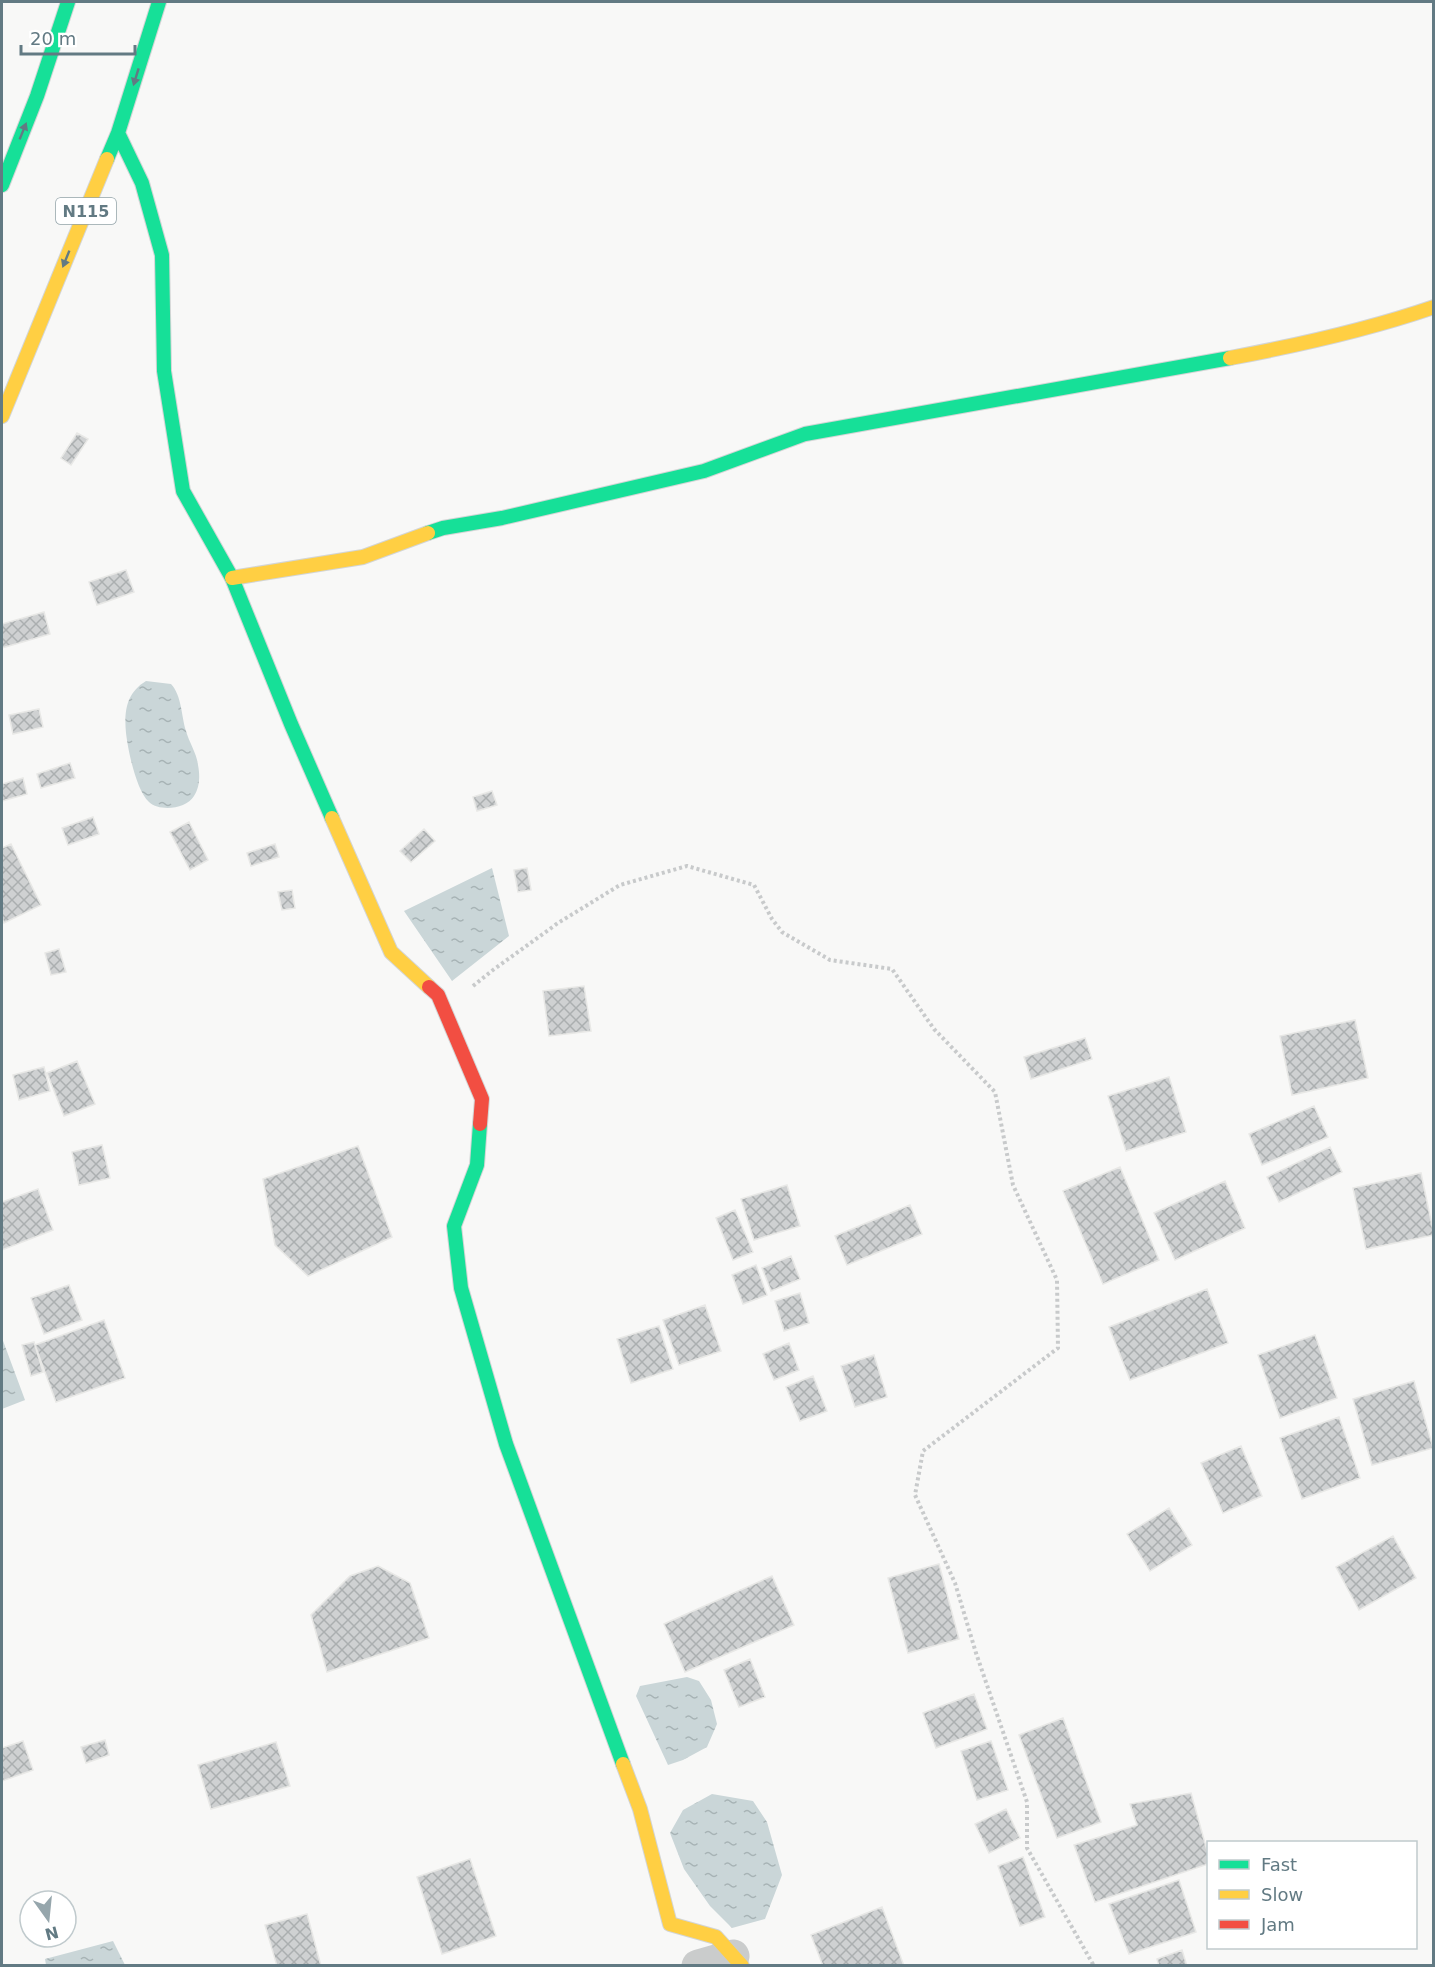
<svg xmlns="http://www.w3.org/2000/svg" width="1435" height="1967" font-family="'DejaVu Sans',sans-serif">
  <defs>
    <pattern id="water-ripples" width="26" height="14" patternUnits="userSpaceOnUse" patternTransform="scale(1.5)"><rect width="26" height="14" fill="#cad6d8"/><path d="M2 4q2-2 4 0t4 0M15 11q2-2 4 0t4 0" fill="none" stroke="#a7b3b5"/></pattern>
    <pattern id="building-cross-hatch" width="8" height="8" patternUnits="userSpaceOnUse" patternTransform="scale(1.5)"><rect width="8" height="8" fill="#cfd1d2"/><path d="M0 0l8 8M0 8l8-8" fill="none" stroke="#abafb0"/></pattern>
  </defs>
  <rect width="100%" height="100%" fill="#f8f8f7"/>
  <!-- water -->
  <path fill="url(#water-ripples)" d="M146 681 171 684C182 696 181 715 186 731 189 742 197 754 198 765 200 775 200 787 194 796 186 809 160 812 149 802 136 790 128 750 126 733 124 712 126 693 146 681Z
    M492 868 509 936 452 981 404 911Z
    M2 1338 25 1400 2 1409Z
    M687 1677 699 1681 711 1700 717 1724 707 1747 683 1760 668 1765 636 1696 640 1686Z
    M712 1794 753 1801 767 1822 782 1875 765 1919 732 1928 710 1906 684 1869 670 1833 683 1810Z
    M113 1941 125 1965H46L45 1959Z"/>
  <!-- building -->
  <path fill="url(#building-cross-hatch)" stroke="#e8e8e6" stroke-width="1.5" d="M77 433 88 439 71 465 61 458Z
    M126 570 134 592 97 605 89 582Z
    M44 612 50 634 2 648V624Z
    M39 709 43 727 13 734 9 715Z
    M70 763 75 778 41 788 37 774Z
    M23 778 27 794 2 801V784Z
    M492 791 497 805 477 811 473 797Z
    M93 817 99 834 68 845 62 828Z
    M189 822 208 860 190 870 170 832Z
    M424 829 435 841 411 862 400 851Z
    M11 844 41 905 4 923 2 918V848Z
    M275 844 279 857 251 866 247 853Z
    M527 868 531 890 518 892 514 870Z
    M292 890 295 908 282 910 278 892Z
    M59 949 66 972 51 975 45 953Z
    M584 986 591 1031 549 1036 543 991Z
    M1355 1020 1368 1078 1292 1095 1280 1036Z
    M1085 1038 1092 1059 1031 1079 1024 1057Z
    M77 1061 95 1104 64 1116 47 1073Z
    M44 1067 50 1091 19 1100 13 1075Z
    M1169 1077 1186 1132 1126 1151 1108 1096Z
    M1314 1106 1328 1137 1262 1165 1249 1134Z
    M102 1145 110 1178 79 1185 72 1152Z
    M358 1146 392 1237 308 1276 275 1245 263 1179Z
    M1330 1147 1342 1172 1279 1202 1267 1177Z
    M1120 1167 1159 1260 1103 1284 1063 1191Z
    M1421 1173 1434 1235 1366 1249 1353 1188Z
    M1225 1181 1245 1228 1175 1260 1154 1213Z
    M787 1185 800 1226 754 1240 741 1199Z
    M38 1189 53 1230 2 1250V1202Z
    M910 1205 922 1234 847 1265 835 1236Z
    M735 1210 753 1252 733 1260 716 1218Z
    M791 1256 800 1279 771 1291 762 1268Z
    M756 1265 767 1295 743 1304 732 1275Z
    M69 1285 82 1320 44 1334 31 1298Z
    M1207 1289 1228 1343 1130 1380 1109 1327Z
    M800 1293 809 1323 784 1331 775 1301Z
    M705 1305 721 1351 679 1365 663 1320Z
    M104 1320 125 1378 56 1402 35 1345Z
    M659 1326 673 1369 631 1383 617 1339Z
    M1315 1335 1337 1398 1280 1418 1258 1355Z
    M34 1342 43 1372 31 1376 22 1345Z
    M789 1343 799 1370 774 1380 763 1354Z
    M874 1355 887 1397 855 1407 841 1366Z
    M813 1376 827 1411 800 1421 786 1387Z
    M1414 1381 1433 1448 1372 1465 1353 1399Z
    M1339 1417 1360 1478 1302 1499 1280 1438Z
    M1241 1446 1262 1496 1223 1513 1201 1463Z
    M1169 1508 1192 1545 1150 1571 1127 1534Z
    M1393 1536 1416 1578 1359 1610 1336 1567Z
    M939 1564 959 1639 908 1653 888 1578Z
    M378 1566 410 1583 429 1638 327 1672 311 1615 350 1576Z
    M772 1576 794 1625 685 1672 664 1624Z
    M750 1659 765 1697 739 1707 724 1670Z
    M974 1694 987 1729 936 1748 923 1713Z
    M1063 1718 1101 1822 1057 1838 1019 1735Z
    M105 1740 109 1755 86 1763 81 1747Z
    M23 1741 33 1770 2 1781V1748Z
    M991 1741 1008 1790 977 1800 961 1751Z
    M276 1742 290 1786 211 1809 198 1765Z
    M1191 1793 1208 1854V1864L1095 1902 1074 1845 1137 1825 1130 1804Z
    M1006 1809 1020 1838 989 1853 975 1824Z
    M1023 1857 1045 1917 1020 1926 998 1866Z
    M470 1859 496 1936 442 1954 417 1877Z
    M1179 1880 1196 1932 1129 1954 1109 1904Z
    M882 1907 904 1966H823L811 1935Z
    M307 1914 321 1966H277L265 1925Z
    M1182 1950 1187 1966H1159L1157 1959Z"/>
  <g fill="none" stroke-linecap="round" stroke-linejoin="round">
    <defs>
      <path id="fast" d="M118 133 142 183 162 255 164 371 183 491 232 578 291 724 332 818
        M107 159 118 133 159 2
        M2 185 37 96 68 2
        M428 533 443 528 502 518 704 471 805 434 1230 358
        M480 1124 477 1165 454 1226 461 1288 506 1444 623 1764"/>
      <path id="slow" d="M1230 358C1300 345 1367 330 1434 307
        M2 416 107 159
        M232 578 363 557 428 533
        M332 818 391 952 429 987
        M623 1764 640 1809 670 1924 716 1937 742 1966"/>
      <path id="jam" d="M429 987 438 995 482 1099 480 1124"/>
    </defs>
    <!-- fast casing -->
    <use href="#fast" stroke="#d3d5d5" stroke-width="16"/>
    <!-- slow casing -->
    <use href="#slow" stroke="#d3d5d5" stroke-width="16"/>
    <!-- jam casing -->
    <use href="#jam" stroke="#d3d5d5" stroke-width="16"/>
    <!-- path -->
    <path stroke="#c8cacb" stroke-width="4" stroke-dasharray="3 3" stroke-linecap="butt" d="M473 986 493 970 558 923 620 885 687 866 754 885 772 919 782 932 830 960 892 969 934 1029 995 1092 1013 1185 1057 1280 1058 1348 923 1451 915 1495 955 1583 976 1653 1027 1802V1848L1094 1966"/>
    <!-- street -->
    <path stroke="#cacccc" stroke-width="33" d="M698 1966 733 1956"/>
    <!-- fast -->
    <use href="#fast" stroke="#16e098" stroke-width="14"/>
    <!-- slow -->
    <use href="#slow" stroke="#ffcf43" stroke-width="14"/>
    <!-- jam -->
    <use href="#jam" stroke="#f24e42" stroke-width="14"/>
  </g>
  <!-- one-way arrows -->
  <defs><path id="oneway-solid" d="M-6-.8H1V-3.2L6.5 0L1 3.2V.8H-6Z" transform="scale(1.5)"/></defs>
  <g fill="#627a83">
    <use href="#oneway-solid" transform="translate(136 77) rotate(107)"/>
    <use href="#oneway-solid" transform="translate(23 131) rotate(-68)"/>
    <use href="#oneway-solid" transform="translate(66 259) rotate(112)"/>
  </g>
  <g text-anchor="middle" stroke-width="6" stroke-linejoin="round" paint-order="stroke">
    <!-- shield labels -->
    <rect fill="#fff" stroke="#91a2a8" stroke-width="1.5" x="56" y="198" width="60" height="26" rx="4.5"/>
    <g font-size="16" font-weight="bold" fill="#627a83">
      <text x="86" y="217">N115</text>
    </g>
  </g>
  <!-- border -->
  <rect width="1435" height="1967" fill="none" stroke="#627a83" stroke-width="6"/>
  <!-- legend -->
  <rect x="1207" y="1841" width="210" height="108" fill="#ffffff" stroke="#c0cacd" stroke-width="1.5"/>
  <rect x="1219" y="1860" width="30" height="9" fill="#16e098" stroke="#c0cacd" stroke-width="1.5"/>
  <text x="1261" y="1871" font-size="18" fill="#627a83">Fast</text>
  <rect x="1219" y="1890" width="30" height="9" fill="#ffcf43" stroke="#c0cacd" stroke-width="1.5"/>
  <text x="1261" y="1901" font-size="18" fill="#627a83">Slow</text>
  <rect x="1219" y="1920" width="30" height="9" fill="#f24e42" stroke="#c0cacd" stroke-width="1.5"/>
  <text x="1261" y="1931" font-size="18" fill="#627a83">Jam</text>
  <!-- north arrow -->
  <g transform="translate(48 1919) rotate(165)"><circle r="28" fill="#ffffff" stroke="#c0cacd" stroke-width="1.5"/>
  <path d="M0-4.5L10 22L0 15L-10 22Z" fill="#96a6ac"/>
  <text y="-9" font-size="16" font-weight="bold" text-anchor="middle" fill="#627a83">N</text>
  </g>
  <!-- scale -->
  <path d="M21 45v9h114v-9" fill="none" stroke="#627a83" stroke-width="3"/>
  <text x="30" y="45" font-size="18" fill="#627a83" stroke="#ffffff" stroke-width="4.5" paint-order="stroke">20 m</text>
</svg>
